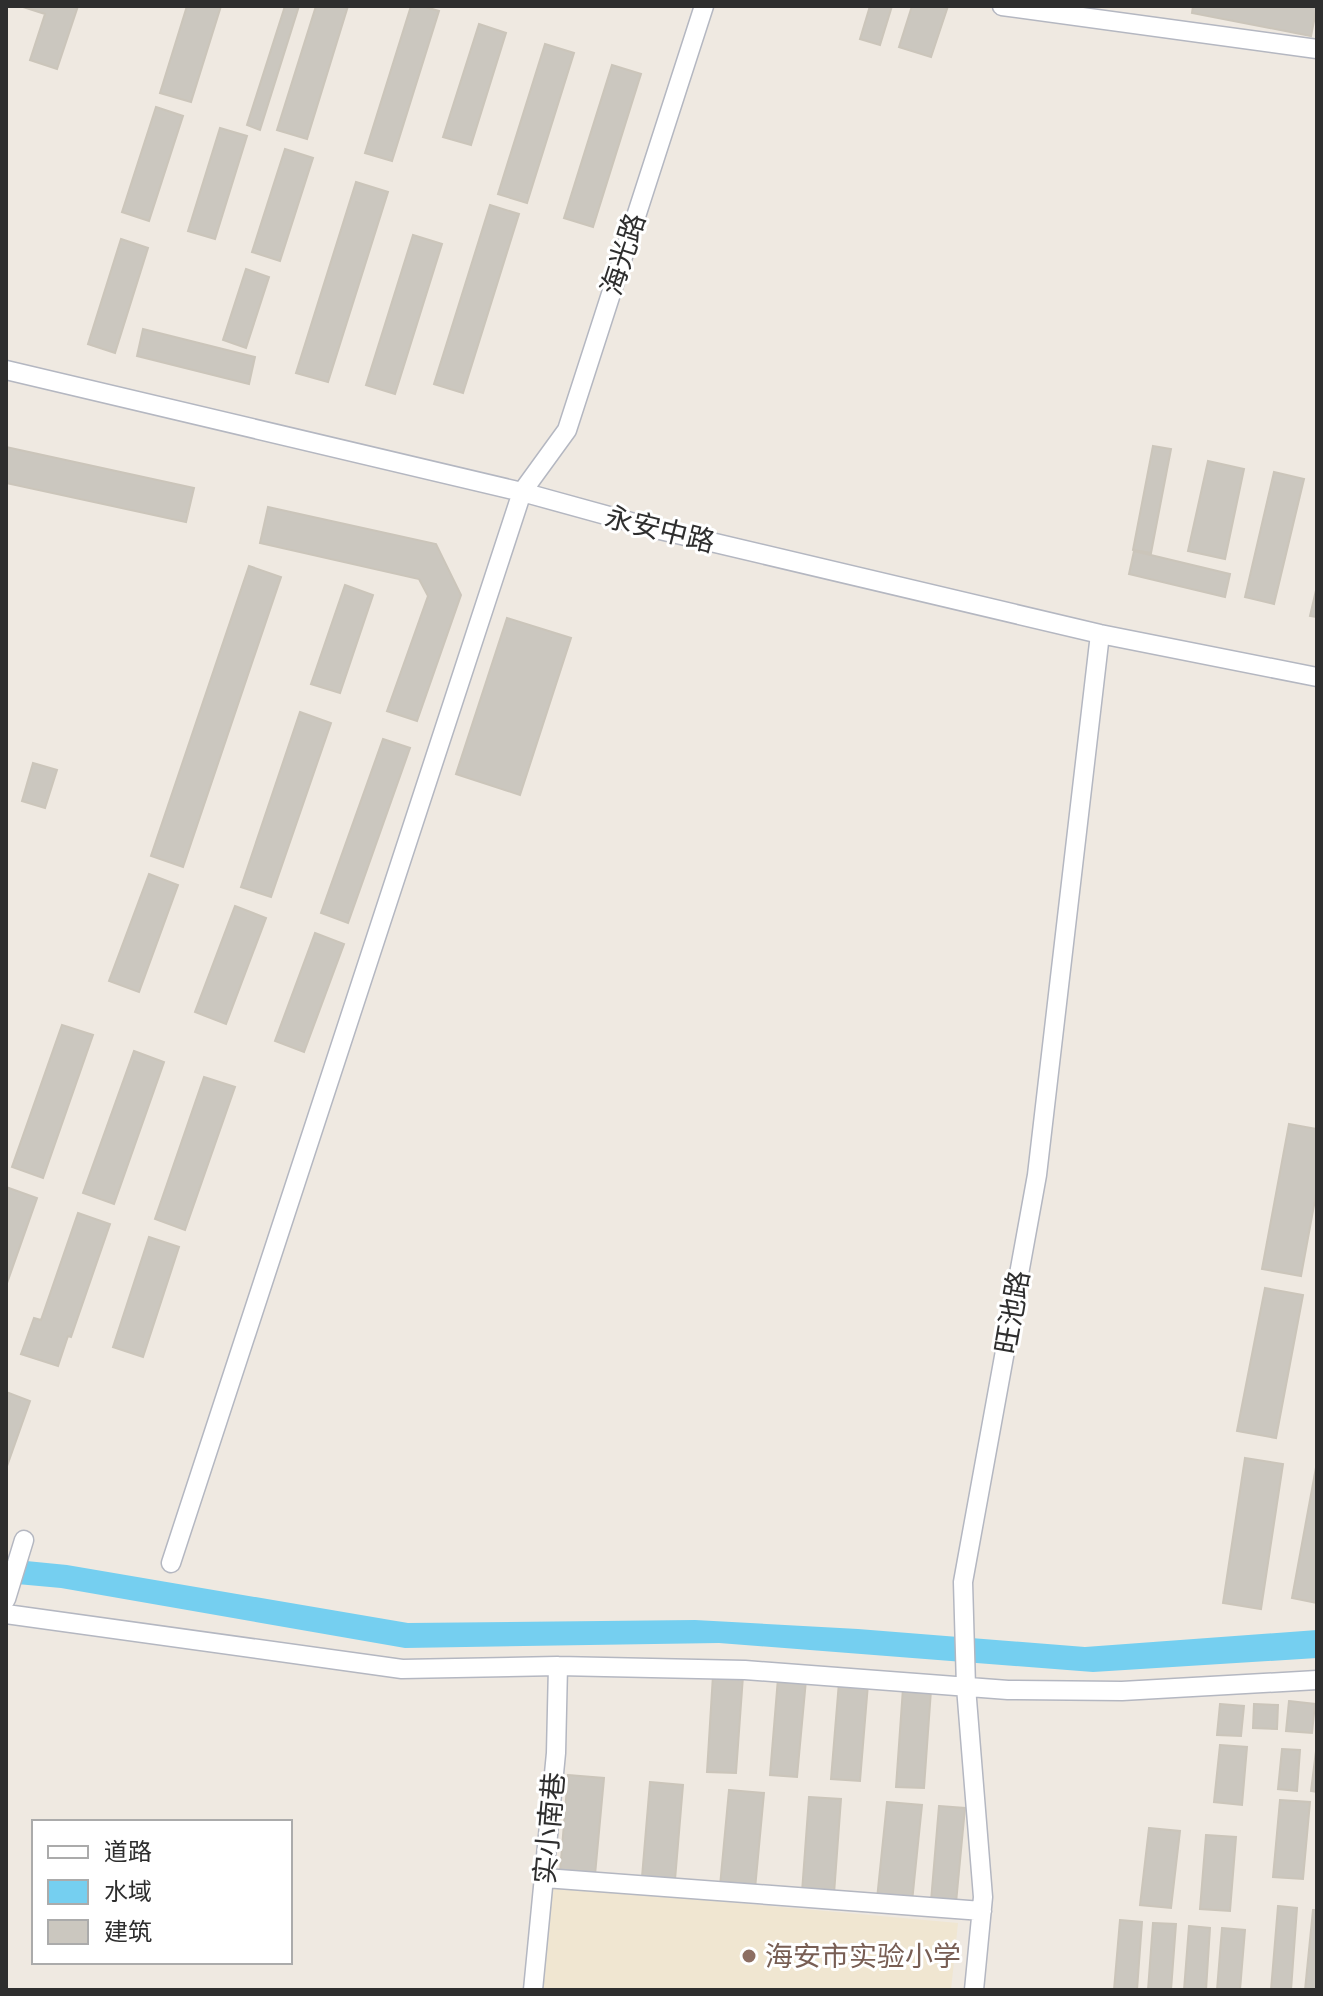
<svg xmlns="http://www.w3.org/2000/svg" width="1323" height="1996" font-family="Raleway,'Noto Sans SC',sans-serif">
  <rect width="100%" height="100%" fill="#efe9e1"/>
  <!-- education -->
  <path fill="#f0e6d1" d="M550 1886 958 1923 951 1990H540Z"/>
  <!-- water -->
  <path fill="#75cff0" d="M6 1559 67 1565 408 1623 695 1620 858 1629 1085 1647 1317 1630V1658L1093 1672 719 1643 405 1648 61 1588 6 1583Z"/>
  <!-- building -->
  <path fill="#cbc7bf" stroke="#cbc5ba" stroke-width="2" d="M20 6H78L57 69 30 60 45 14Z
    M187 6H221L191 102 160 93Z
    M285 6H299L260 130 247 125Z
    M316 6H348L307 139 277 130Z
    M411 6H422L439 11 392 161 365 153Z
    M870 6H892L880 45 860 39Z
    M912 6H948L931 57 899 47Z
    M1193 6H1317L1311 36 1192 13Z
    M479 24 506 33 471 145 443 137Z
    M545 44 574 53 527 203 498 194Z
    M612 65 641 74 593 227 564 218Z
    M156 107 183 116 149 221 122 212Z
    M220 128 247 136 215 239 188 231Z
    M285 149 313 158 280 261 252 252Z
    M356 182 388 192 328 382 296 373Z
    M490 205 519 214 463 393 434 384Z
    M413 235 442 244 395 394 366 385Z
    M121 239 148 248 115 353 88 344Z
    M246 269 269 277 246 348 223 340Z
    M143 329 255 357 249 384 137 356Z
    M1153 446 1171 449 1151 553 1133 550Z
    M6 447 194 488 186 522 6 483Z
    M1208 461 1244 469 1225 559 1188 551Z
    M1274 472 1304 479 1274 604 1245 597Z
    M268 507 436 544 461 595 417 721 387 711 428 596 419 579 260 543Z
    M1134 551 1230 574 1225 597 1129 574Z
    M249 566 281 577 183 867 151 856Z
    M345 585 373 595 340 693 311 684Z
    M1317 586V617L1310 616Z
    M507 618 571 638 520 795 456 774Z
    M300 712 331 723 271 897 241 887Z
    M383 739 410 748 348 923 321 913Z
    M33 763 57 770 45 808 22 801Z
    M149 874 178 885 139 992 109 981Z
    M235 906 266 918 226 1024 195 1012Z
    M315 933 344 944 304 1052 275 1041Z
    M62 1025 93 1035 43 1178 12 1167Z
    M134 1051 164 1062 114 1204 83 1193Z
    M204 1077 235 1087 185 1230 155 1219Z
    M1289 1124 1317 1129V1189L1301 1276 1262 1269Z
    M6 1187 37 1198 6 1286Z
    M78 1213 110 1224 71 1337 68 1336 58 1366 21 1354 34 1318 41 1320Z
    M149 1237 179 1247 143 1357 113 1347Z
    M1265 1288 1303 1295 1276 1438 1237 1431Z
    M6 1392 30 1401 6 1469Z
    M1245 1458 1283 1464 1261 1609 1223 1603Z
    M1317 1462V1603L1292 1598Z
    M713 1675 743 1676 736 1773 707 1772Z
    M778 1678 806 1680 797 1777 770 1775Z
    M839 1682 868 1684 860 1781 831 1779Z
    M903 1688 931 1690 924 1788 896 1787Z
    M1289 1701 1315 1704 1312 1733 1286 1731Z
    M1220 1704 1244 1706 1241 1736 1217 1735Z
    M1254 1704 1278 1705 1277 1729 1253 1728Z
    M1220 1745 1247 1747 1242 1805 1214 1802Z
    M1282 1749 1300 1750 1297 1791 1278 1789Z
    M1316 1751H1317V1792L1311 1791Z
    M568 1775 604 1778 595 1875 560 1872Z
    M650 1782 683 1785 675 1880 642 1877Z
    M729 1790 764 1793 755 1889 720 1886Z
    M809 1797 841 1799 834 1894 802 1892Z
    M1280 1800 1310 1802 1303 1879 1273 1877Z
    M887 1802 922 1805 912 1902 877 1899Z
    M939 1806 965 1808 956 1903 931 1901Z
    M1149 1828 1180 1831 1171 1908 1140 1905Z
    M1206 1835 1236 1837 1230 1911 1200 1909Z
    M1278 1906 1297 1908 1291 1990H1271Z
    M1313 1910H1317V1990H1305Z
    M1120 1920 1142 1922 1137 1990H1114Z
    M1153 1923 1176 1924 1171 1990H1148Z
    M1189 1926 1210 1928 1206 1990H1184Z
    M1222 1928 1245 1930 1240 1990H1217Z"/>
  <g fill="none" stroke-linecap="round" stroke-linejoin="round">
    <defs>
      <path id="minor" d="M1002 6 1317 49
        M6 370 522 492 660 530 1100 634 1317 677
        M171 1563 522 492 567 430 704 6
        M6 1599 24 1540
        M6 1614 402 1669 558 1666 745 1670 1008 1690 1122 1691 1317 1680
        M545 1878 982 1911
        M533 1990 556 1753 558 1666
        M974 1990 983 1897 966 1687 963 1582 1037 1175 1100 634"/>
    </defs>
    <!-- minor casing -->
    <use href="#minor" stroke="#b4b7c1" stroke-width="21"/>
    <!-- minor -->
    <use href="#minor" stroke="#fff" stroke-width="18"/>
  </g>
  <!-- markers -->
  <circle fill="#8d6e63" stroke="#fff" stroke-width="3" cx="749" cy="1956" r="8"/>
  <g text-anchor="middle" stroke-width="6" stroke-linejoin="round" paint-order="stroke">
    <!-- street labels -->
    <g font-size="28" fill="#2e2e2e" stroke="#fff">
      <text transform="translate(623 254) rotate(-72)" y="10">海光路</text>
      <text transform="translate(660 529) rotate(14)" y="10">永安中路</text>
      <text transform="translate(1012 1312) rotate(-80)" y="10">旺池路</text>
      <text transform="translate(549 1828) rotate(-85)" y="10">实小南巷</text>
    </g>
    <!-- education labels -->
    <g font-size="28" fill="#785e54" stroke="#fff" text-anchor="start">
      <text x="765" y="1966">海安市实验小学</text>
    </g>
  </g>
  <!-- border -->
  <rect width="1323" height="1996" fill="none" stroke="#2e2e2e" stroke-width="16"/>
  <!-- legend -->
  <rect x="32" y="1820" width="260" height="144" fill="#ffffff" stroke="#ababab" stroke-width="2"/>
  <rect x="48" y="1846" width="40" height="12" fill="#ffffff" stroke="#ababab" stroke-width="2"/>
  <text x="104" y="1860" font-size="24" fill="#2e2e2e">道路</text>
  <rect x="48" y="1880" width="40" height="24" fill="#75cff0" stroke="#ababab" stroke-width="2"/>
  <text x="104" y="1900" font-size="24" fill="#2e2e2e">水域</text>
  <rect x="48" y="1920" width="40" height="24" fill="#cbc7bf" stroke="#ababab" stroke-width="2"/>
  <text x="104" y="1940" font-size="24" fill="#2e2e2e">建筑</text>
</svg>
